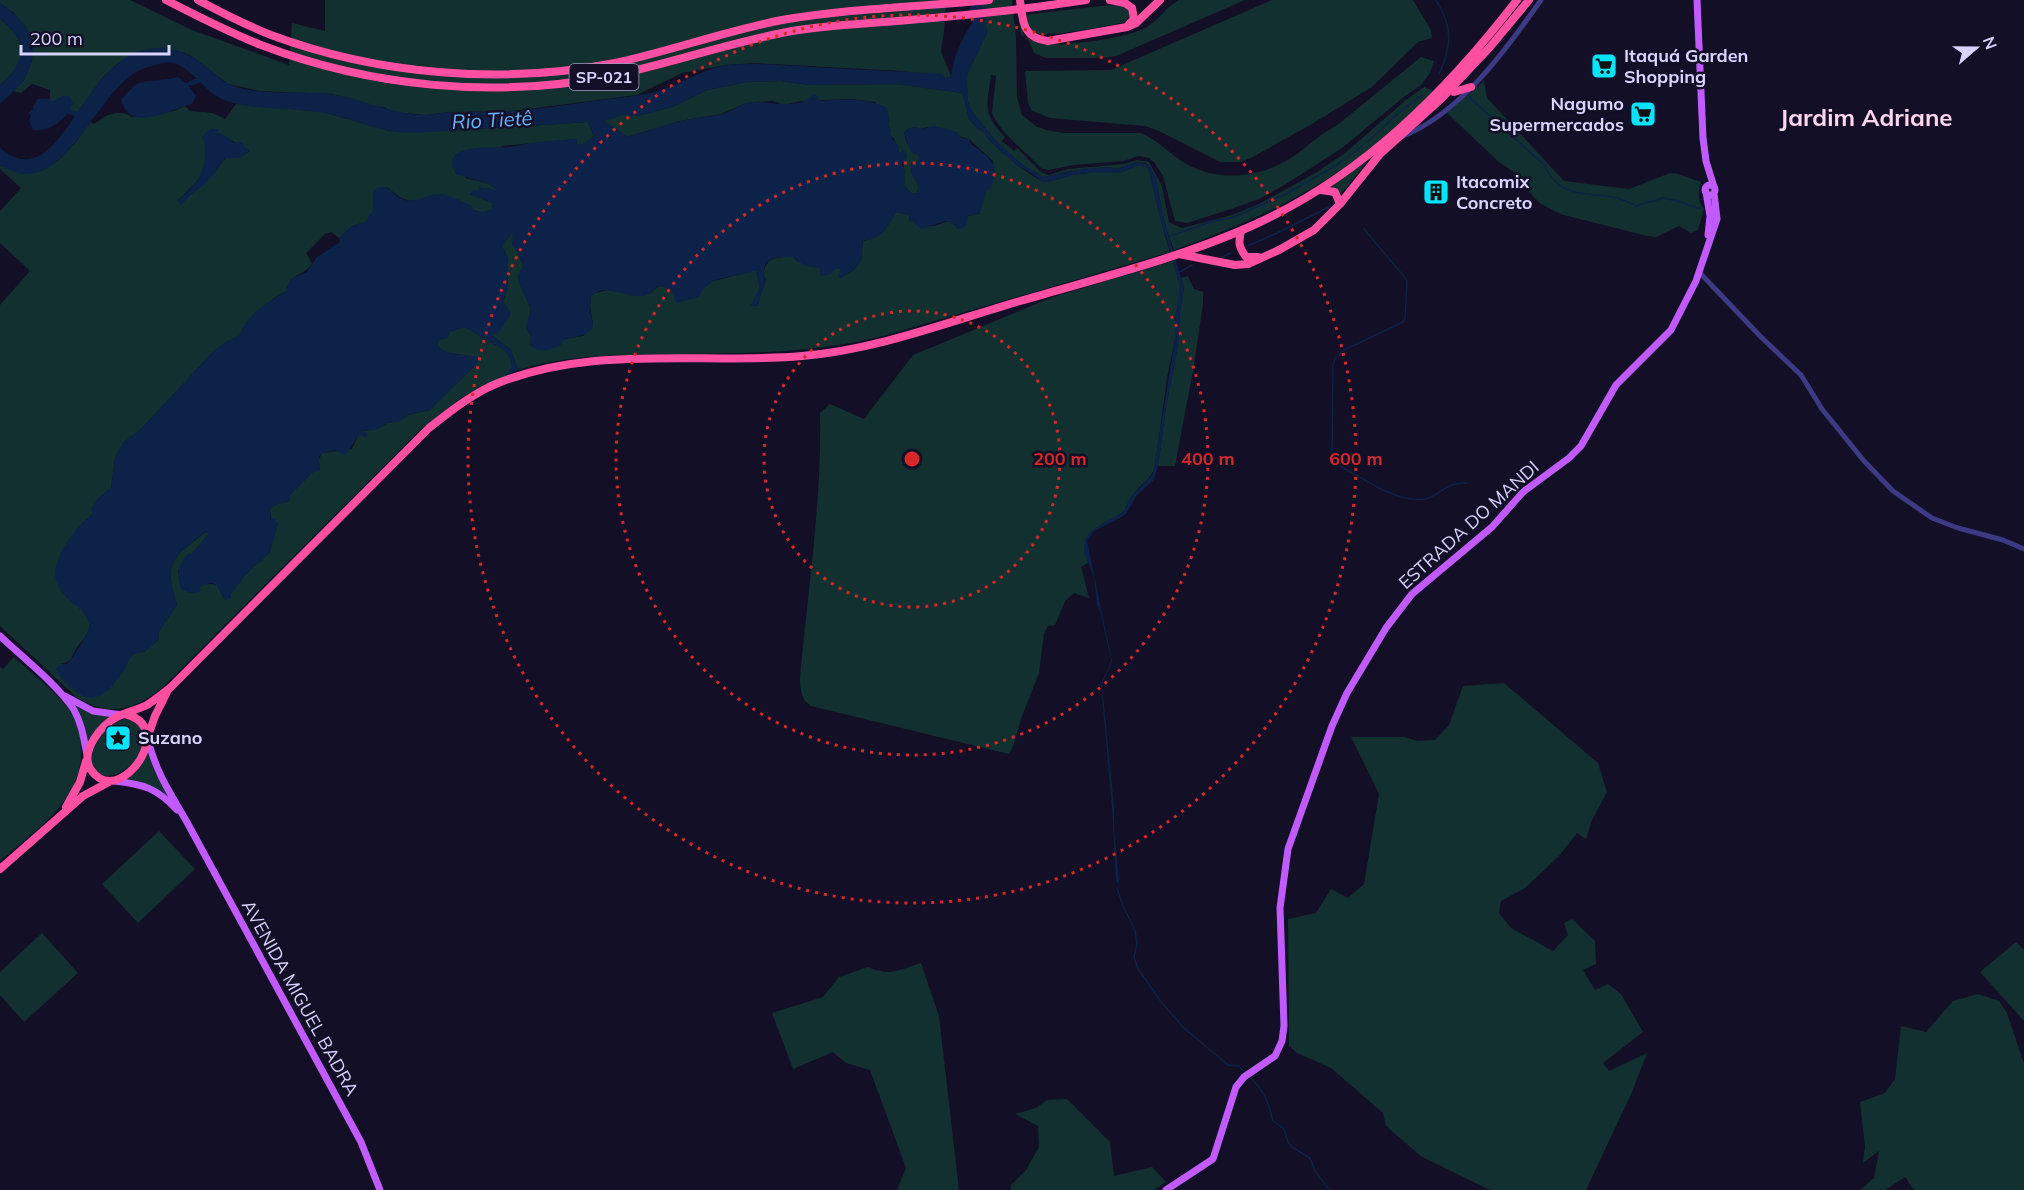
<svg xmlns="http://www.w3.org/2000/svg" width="2024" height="1190" font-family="Mulish,sans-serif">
  <rect width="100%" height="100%" fill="#130f26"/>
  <!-- green -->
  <path fill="#12302f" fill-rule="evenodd" d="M0 0H130L192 30 289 65 292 23 325 31V0H946L944 32 941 51 951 76 945 79 901 71 755 63 726 65 682 73 637 95 512 111 449 112 425 115 393 112 384 107 373 106 332 94 259 91 228 84 193 57 184 52 131 56 117 64 103 77 76 114 70 112 71 111 61 98 52 102 50 101V90L32 84 21 93 13 91 24 80 32 61 14 13 0 3Z
    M983 0H1012L1016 38 1017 97 1022 115 1037 127 1047 130 1063 133H1141C1160 141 1172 157 1190 166 1223 182 1261 177 1291 158 1307 148 1319 134 1336 126L1421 57 1434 61 1430 73 1421 85 1405 96 1342 148 1286 184 1259 199 1231 209 1187 223 1175 221 1163 176 1154 162 1149 158 1139 156 1123 161 1074 165 1048 170 1041 168C1026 152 1000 133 992 113L996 76 991 75C987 105 982 114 1005 137L1002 141 1014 151 1017 148 1041 172 1049 175 1068 169 1124 164 1137 160 1149 162 1162 186 1169 222 1182 228 1232 215 1259 204 1317 172 1345 153 1406 100 1424 87 1433 91C1357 172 1278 213 1174 250L1166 228 1155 176 1146 163 1137 162 1118 169 1108 167 1071 171 1043 177 1021 164 993 138 971 110 968 102 966 75 987 33 982 8Z
    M1015 0 1024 37C1031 39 1037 43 1046 44 1065 46 1131 38 1147 27 1159 20 1166 7 1179 0H1245L1116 56 1101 58H1046L1034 53 1029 41 1021 35Z
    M1272 0H1413L1431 30 1432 38 1418 42 1372 87 1310 125 1251 158 1240 162H1220L1159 131 1145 126 1050 118 1032 111 1028 103 1025 71 1111 70Z
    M1122 5 1130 10V14L1126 21 1121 23C1104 26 1049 38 1037 33 1029 30 1026 23 1023 15L1101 6Z
    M0 19C28 40 28 62 0 85Z
    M780 81 809 85 896 84 963 93 969 119 977 128 985 133 989 140 1018 166 1041 181 1048 182 1072 175 1089 173H1119L1139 165 1148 168 1150 175 1164 233 1170 252 887 335C813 354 748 353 673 354 620 355 569 354 518 370L511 350 493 336V333L511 313 503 302C506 294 508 286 508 278 508 270 506 265 508 258L502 246 511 234H513L514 241 523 266 518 277 519 282 531 309 526 328 531 336 530 345 540 350 564 339 583 336 593 325 590 306 591 296 595 293 608 290 617 292 649 294 659 286C666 286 670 289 674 295H700L701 291 710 282 756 270 760 288 753 302 759 306 758 301 766 280 763 274C767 256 776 257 793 257L797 261 820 268 821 276 835 269H841L840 278 854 270 861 260 863 241C883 238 886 228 896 212L910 215 909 220C916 223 927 227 934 226 944 224 948 217 957 226L968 216 979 214 987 189 993 161 969 139 927 127 922 129C915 127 909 126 904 133L907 143 919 156V162L911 164 912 175 919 186 917 193 913 194 904 186C905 174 904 165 902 153L899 152 894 139 890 135 888 123 875 102 851 99 801 101 784 105 773 101 753 102 744 104 721 114 680 121 627 137 604 121 624 114 637 116 672 107 707 90 746 82Z
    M1484 81 1487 98 1564 181 1629 189 1670 173 1678 174 1701 182C1698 193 1697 200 1704 209L1698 230 1691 233 1679 226 1656 237 1647 236 1560 214 1541 204 1532 195 1515 173 1499 162 1447 113Z
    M236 104 323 112 389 131 464 130 588 122 594 137 582 145 577 144V139L502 146 465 178 487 183 497 189 495 191C487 186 478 189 470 194L492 203 493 210C476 218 465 202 449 197 447 196 442 196 440 196 412 197 413 210 387 187L373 207V212L365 222 352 226 339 238 332 232 325 234 306 253 312 264C303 277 291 272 286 291L274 298 239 336 226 342 213 352 141 429 123 443 115 458 111 488 97 500 94 513 83 523 61 591C69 601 93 614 89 628 87 636 80 643 76 649 71 658 71 662 60 664L124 670 126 662 134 653 144 652 159 639 158 633 177 604C162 562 174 556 207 531L209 534 178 570 181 588C191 587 208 582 217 585L225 600 245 575 270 552 273 539 270 509 277 504 290 501 289 496 313 472 322 453 352 449 358 436 360 435 366 437 364 431 377 429 388 423 400 421 407 415 430 410 470 357C457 351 449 358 437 345L439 340 448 337 450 332 464 327C472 330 477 335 485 339 500 348 510 348 512 368L505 376 461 398 421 429 161 689C133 711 105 717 75 696L0 626V305L30 271 0 243V211L21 188 0 169V166L24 174 58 161 76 142 90 122 94 124C106 115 118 108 132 117L174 111 185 106 190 111C207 113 210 110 225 119ZM219 133 250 151 239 158H226L202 186 177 201C198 181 208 175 205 143Z
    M1370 158 1341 194 1330 187Z
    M1173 261 1180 286 1179 297 1175 321V339L1167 378 1155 467C1151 480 1139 485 1132 496 1128 501 1128 509 1123 512 1101 530 1076 526 1088 563L1081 567 1089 598 1074 593 1065 601 1055 625 1048 626 1044 634 1039 673 1022 716 1014 744 1009 754 811 706C801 700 800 689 800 677 808 589 822 501 820 413L830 404 864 419 913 355 1053 297Z
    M1188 276 1194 289 1203 292V304L1193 371 1175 466H1158L1166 407 1178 345 1180 311 1184 288 1181 278Z
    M14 657C32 674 63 696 75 719 80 728 81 740 81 750 83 801 34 831 0 861V667L3 669Z
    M1504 683 1598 763 1607 792 1592 820 1586 839 1577 833 1559 856 1525 888 1501 901 1499 913 1511 928 1553 951 1568 935 1564 923 1572 919 1595 941 1596 964 1583 970 1595 990 1608 984 1621 994 1643 1032 1603 1063 1609 1071 1647 1053 1632 1092 1586 1190H1490L1422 1157 1386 1126 1383 1113 1331 1068 1297 1053 1289 1046 1288 919 1316 913 1331 889 1348 898 1364 884 1379 794 1351 737H1405L1417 741 1435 740 1449 725 1463 686Z
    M74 706 111 717 100 725 87 744Z
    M128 719C174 737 105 804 92 763 91 743 108 721 128 719Z
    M148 751 154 771 170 799C157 786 142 781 125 780Z
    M159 831 195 869 138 923 102 884Z
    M42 933 78 973 24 1022 0 995V972Z
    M2016 942 2024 950V1021L1980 972Z
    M921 963 939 1016 959 1190H897L906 1168 870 1070 846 1063 833 1052 793 1069 772 1013 823 997 839 977 868 967C891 977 898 970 921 963Z
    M1978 994 1999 1001 2007 1013 2024 1064V1190H1914L1905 1177 1885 1190H1860L1874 1178 1879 1151 1863 1163 1865 1147 1860 1102 1885 1093 1895 1079 1901 1026 1926 1032 1953 1001Z
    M1067 1099 1110 1142 1114 1176 1152 1167 1166 1182 1154 1190H1010L1011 1185 1026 1170 1039 1147 1038 1126 1015 1114 1036 1108 1047 1100Z"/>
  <!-- water -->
  <path fill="#0c2248" d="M972 0H983L982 8 987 33 967 76 968 102 971 110 993 138 1021 164 1043 177 1083 169 1108 167 1118 169 1137 162 1150 165 1155 176 1166 227 1184 288 1180 311 1178 345 1166 407 1158 466 1153 481 1137 495 1125 515 1093 532 1087 541 1112 661C1110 670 1104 676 1102 685L1114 806V826L1119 883 1116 882 1112 808 1101 685C1103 676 1110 669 1111 660L1100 610 1097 605 1094 577 1084 552 1085 539 1091 531 1123 512 1130 498 1153 474 1175 339V321L1180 286 1167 240 1164 233 1148 168 1139 165 1119 173H1089L1072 175 1048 182 1041 181 1033 174 1018 166 989 140 985 133 977 128 969 119 962 93 896 84 809 85 780 81 746 82 707 90 672 107 637 116 623 115 605 121 627 137C645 133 663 125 681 121 694 118 709 117 722 114 733 111 741 103 753 102 773 101 799 111 814 94L818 96 820 101C844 99 866 97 887 108L890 120 888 123 891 130 890 135 899 147V152H902V149L907 154 906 162H903L902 164 905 170 904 186 913 194 917 193 919 186 912 175 911 164 918 162 919 156 911 152 904 133 906 130 914 127 922 129 934 126 957 132 962 138 969 139 970 143C990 159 1000 161 991 188L987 190 979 214 968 216 967 224 962 229H957L953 223 946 221 922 229 909 220 910 215 896 212C886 228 883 238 863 241L861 260 854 270 840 278 838 277 841 269H835L831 274 821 276 820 268 805 266 793 257H782L771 259 765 264 763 274C769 286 758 293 759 306H750L760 288 756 270C735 280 710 272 699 297L677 303C673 294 670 286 659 286 654 289 649 295 643 296 625 298 606 282 591 296 591 300 590 303 590 306 589 313 593 319 593 325 593 335 572 338 565 339L560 346C549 350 539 354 530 345L531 336 526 328 531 309 519 282 518 277 523 266 518 252 512 245 513 234H511L502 246 508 258C506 265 508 270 508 278 508 286 506 294 503 302L511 313 510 316 498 333 493 334V336L511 350 518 370 505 376 512 368C510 351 500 347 486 340 479 336 472 330 464 327L450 332 448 337 439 340 437 345C450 358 463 352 479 358L477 364 430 410 407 415 400 421 388 423 377 429 364 431 368 434 366 438 360 435C353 440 352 449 345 455L335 450 322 453 319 457 320 471 313 472 289 496 290 501 277 504 270 509V518L275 519 278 524 270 552 245 575 231 594V598L225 600 217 585 211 583 199 587 201 591C193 595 188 593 181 588 176 574 178 564 189 553L192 554C198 548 202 541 209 534L206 531C174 556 162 562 177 604L158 633 159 639C155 643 150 649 144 651 139 654 136 652 132 656 127 661 126 667 123 672 112 687 97 707 78 693 68 686 61 680 56 669 60 664 62 666 68 663 71 661 89 632 89 628 94 605 41 599 59 557 64 546 73 531 83 523 86 519 90 518 93 514L91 509 97 500 111 488 115 458 123 443 141 429 213 352 226 342 239 336C246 315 268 302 286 291L290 279 307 272 317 257 340 242 339 238 352 226 365 222 373 212V193L377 188C390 183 393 197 405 200 419 203 428 193 441 194 447 194 465 203 472 206L474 211 483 212 493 209 492 203 470 194 473 190H478L479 186 484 189 489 188 495 191 497 189 487 183 456 174C436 142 496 148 512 147 518 146 524 143 530 143 546 141 561 140 577 139V144L581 145 594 136 588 122 413 133C406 133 398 132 391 131 369 127 347 117 325 113 295 107 248 111 222 99 201 90 186 57 162 63 154 65 144 68 136 72 99 93 71 175 26 174 17 174 8 169 0 166V148C7 153 14 159 23 159 70 164 88 50 158 48 183 47 198 60 216 75 220 78 224 82 228 84 257 97 298 90 329 94 362 98 390 114 423 115 433 115 443 112 454 112 472 112 491 112 510 111 538 110 567 104 596 101 614 98 633 97 651 93 678 87 700 69 728 65 757 62 786 66 814 67 857 70 899 71 942 74L945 78 951 76C954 56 961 39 973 22L970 10Z
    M0 3C24 20 42 38 29 68 28 72 26 77 23 81 17 89 8 96 0 104V85C28 62 28 40 0 19Z
    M178 77 186 83H191L189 87 196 96 192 104C170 109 129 135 121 99 127 95 131 86 139 83 152 79 166 81 178 77Z
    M63 96H69L73 103C69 118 49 133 33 130L29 120 31 115 28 113 33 109V106L38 99H51L52 102Z
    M212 129H218L219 133 229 138 234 143 242 142 244 147 250 151 239 158H226C220 163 218 169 214 174 204 186 191 193 181 205L177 201C194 187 202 179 205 157 206 150 206 144 202 138L206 132Z"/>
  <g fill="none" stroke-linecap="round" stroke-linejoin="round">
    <!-- stream -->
    <path stroke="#0c2248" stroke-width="1.5" d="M1436 0C1453 27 1452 46 1439 74
      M1469 97 1544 165C1565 209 1600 184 1636 206L1663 198 1678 201 1700 209
      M1364 229 1407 280 1405 319 1403 322 1344 350 1335 358 1333 365 1332 458 1335 464C1360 475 1379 492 1406 498 1413 499 1419 501 1425 499 1443 494 1445 482 1467 483
      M1170 236 1214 221 1234 217 1288 193 1335 166 1366 143 1403 109 1422 95
      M1247 246 1273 235 1331 206
      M1222 257 1231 253
      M1180 272 1192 265
      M1117 888 1123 906 1135 930 1137 944 1134 957 1138 969 1162 1003 1184 1028 1228 1065 1239 1066 1243 1071
      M1251 1078C1265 1092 1268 1102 1273 1121L1284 1129 1288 1142 1292 1147 1310 1158 1315 1171 1329 1190"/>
    <!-- canal -->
    <path stroke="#0c2248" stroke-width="5" d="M191 83 204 79
      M70 112 82 116"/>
    <!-- minor -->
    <path stroke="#3d3a85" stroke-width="5" d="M1401 137C1460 114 1506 50 1541 0
      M1699 272 1761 337 1801 375 1822 409 1864 461 1893 491 1932 518 1958 528 2003 540 2024 549"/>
    <!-- major -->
    <path stroke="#c25bff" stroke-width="7" d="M1697 0 1703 138 1706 161 1714 187
      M1705 190a5 5 0 1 1 10 0a5 5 0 1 1-10 0Z
      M1706 192 1710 216 1708 235
      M0 636C21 656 59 686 74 710 82 724 84 740 87 755
      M65 696 93 711 122 715
      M148 740C157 775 171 794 188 824L361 1142 380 1190
      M114 781C143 784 157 788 177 810
      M1166 1190 1213 1159 1236 1087 1244 1077 1275 1056 1282 1041 1284 1026 1280 908 1288 849 1332 726 1347 693 1386 628 1412 594 1492 527 1523 492 1569 458 1581 446 1616 385 1671 330 1696 281 1717 219 1714 193"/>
    <!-- highway -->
    <path stroke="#ff4fa3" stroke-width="8" d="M198 0C222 13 246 25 271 35 378 75 503 85 615 63 671 51 725 31 782 20 850 8 920 7 989 0
      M1020 0C1023 21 1022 38 1048 41L1127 27 1136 23 1160 0
      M1110 0 1125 3 1132 8 1134 19 1129 24
      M1051 5 1086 0
      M1450 86 1454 92 1471 87
      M1321 190 1335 192 1340 204
      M1241 231C1238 243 1239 247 1246 257H1258
      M1179 254 1235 265 1248 264 1279 250 1314 230 1340 204 1380 154 1441 99 1490 47 1529 0
      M125 714C170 725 136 781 110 781 102 781 95 776 91 770 79 752 101 725 117 717 126 712 137 710 147 705 155 700 162 694 170 688L429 428C448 413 467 398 489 387 586 343 699 365 802 356 876 350 948 322 1020 301 1099 278 1181 258 1256 224 1363 175 1446 92 1517 0
      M148 736 155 716 167 692
      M66 807 80 782 86 761
      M0 869 83 796 109 782"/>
    <!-- highway-bridge -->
    <path stroke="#ff4fa3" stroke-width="8" d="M166 0C197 16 228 32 261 45 371 87 495 99 611 76 672 63 731 42 792 31 827 25 862 24 897 21 948 17 1000 12 1051 5"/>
  </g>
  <!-- distance rings -->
  <g fill="none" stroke="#d62828" stroke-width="3" stroke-dasharray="3 6">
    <circle cx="912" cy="459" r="148"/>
    <circle cx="912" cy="459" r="296"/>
    <circle cx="912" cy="459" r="444"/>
  </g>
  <!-- icons -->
  <defs>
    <symbol id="supermarket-square" viewBox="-11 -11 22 22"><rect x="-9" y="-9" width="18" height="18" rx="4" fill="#00e5ff" stroke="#130f26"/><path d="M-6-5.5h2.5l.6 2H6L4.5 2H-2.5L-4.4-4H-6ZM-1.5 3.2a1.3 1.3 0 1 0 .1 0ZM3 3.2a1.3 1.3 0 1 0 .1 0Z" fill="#111"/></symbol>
    <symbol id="building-square" viewBox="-11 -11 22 22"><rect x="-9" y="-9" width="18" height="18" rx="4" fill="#00e5ff" stroke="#130f26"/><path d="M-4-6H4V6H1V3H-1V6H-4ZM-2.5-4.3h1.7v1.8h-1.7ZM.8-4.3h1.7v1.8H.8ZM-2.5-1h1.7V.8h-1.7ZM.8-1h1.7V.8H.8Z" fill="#111"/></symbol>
    <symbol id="sight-square" viewBox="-11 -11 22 22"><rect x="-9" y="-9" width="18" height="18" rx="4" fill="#00e5ff" stroke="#130f26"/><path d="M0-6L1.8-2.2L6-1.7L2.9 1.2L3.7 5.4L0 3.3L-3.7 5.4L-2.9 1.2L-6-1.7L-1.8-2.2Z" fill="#111"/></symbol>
  </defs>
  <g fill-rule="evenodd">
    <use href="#supermarket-square" x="1589" y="51" width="30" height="30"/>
    <use href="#supermarket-square" x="1628" y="99" width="30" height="30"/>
    <use href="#building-square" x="1421" y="177" width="30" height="30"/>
    <use href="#sight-square" x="103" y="723" width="30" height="30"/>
  </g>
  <g text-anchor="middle" stroke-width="5" stroke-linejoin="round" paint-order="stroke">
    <!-- shield labels -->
    <rect fill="#130f26" stroke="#9e99be" stroke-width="1.5" x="569.5" y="64" width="69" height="26" rx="4.5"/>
    <g font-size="16" font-weight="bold" fill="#d9d4ff">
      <text x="604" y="83">SP-021</text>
    </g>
    <!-- poi labels -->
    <g font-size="18" font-weight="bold" fill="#d9d4ff" stroke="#130f26" text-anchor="start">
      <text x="1624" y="62">Itaquá Garden<tspan x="1624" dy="21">Shopping</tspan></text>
      <text x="1624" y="110" text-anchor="end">Nagumo<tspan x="1624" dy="21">Supermercados</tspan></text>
      <text x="1456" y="188">Itacomix<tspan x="1456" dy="21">Concreto</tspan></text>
      <text x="138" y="744">Suzano</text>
    </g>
    <!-- street labels -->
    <g font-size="18" fill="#d9d4ff" stroke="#130f26">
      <text transform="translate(1469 525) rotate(-42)" y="6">ESTRADA DO MANDI</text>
      <text transform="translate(300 998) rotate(61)" y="6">AVENIDA MIGUEL BADRA</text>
    </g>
    <!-- water labels -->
    <g font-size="20" font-style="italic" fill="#62b6ff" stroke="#130f26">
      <text transform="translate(492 120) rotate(-3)" y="7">Rio Tietê</text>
    </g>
    <!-- district labels -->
    <g font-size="24" font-weight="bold" fill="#ffd6f0" stroke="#130f26">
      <text x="1866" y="126">Jardim Adriane</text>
    </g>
  </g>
  <circle cx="912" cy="459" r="9" fill="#d62828" stroke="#130f26" stroke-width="3"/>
  <g font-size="18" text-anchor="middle" font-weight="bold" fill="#d62828" stroke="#130f26" stroke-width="5" stroke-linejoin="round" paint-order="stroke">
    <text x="1060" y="465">200 m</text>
    <text x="1208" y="465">400 m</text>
    <text x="1356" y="465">600 m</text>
  </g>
  <!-- north arrow -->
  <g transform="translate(1976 48) rotate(70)" stroke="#130f26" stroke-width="4.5" paint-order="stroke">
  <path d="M0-4.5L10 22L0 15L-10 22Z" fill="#d9d4ff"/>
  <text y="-9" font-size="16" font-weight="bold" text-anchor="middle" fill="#d9d4ff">N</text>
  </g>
  <!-- scale -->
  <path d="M21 45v9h148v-9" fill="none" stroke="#d9d4ff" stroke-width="3"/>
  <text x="30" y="45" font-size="18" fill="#d9d4ff" stroke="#130f26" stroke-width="4.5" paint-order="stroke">200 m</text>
</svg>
